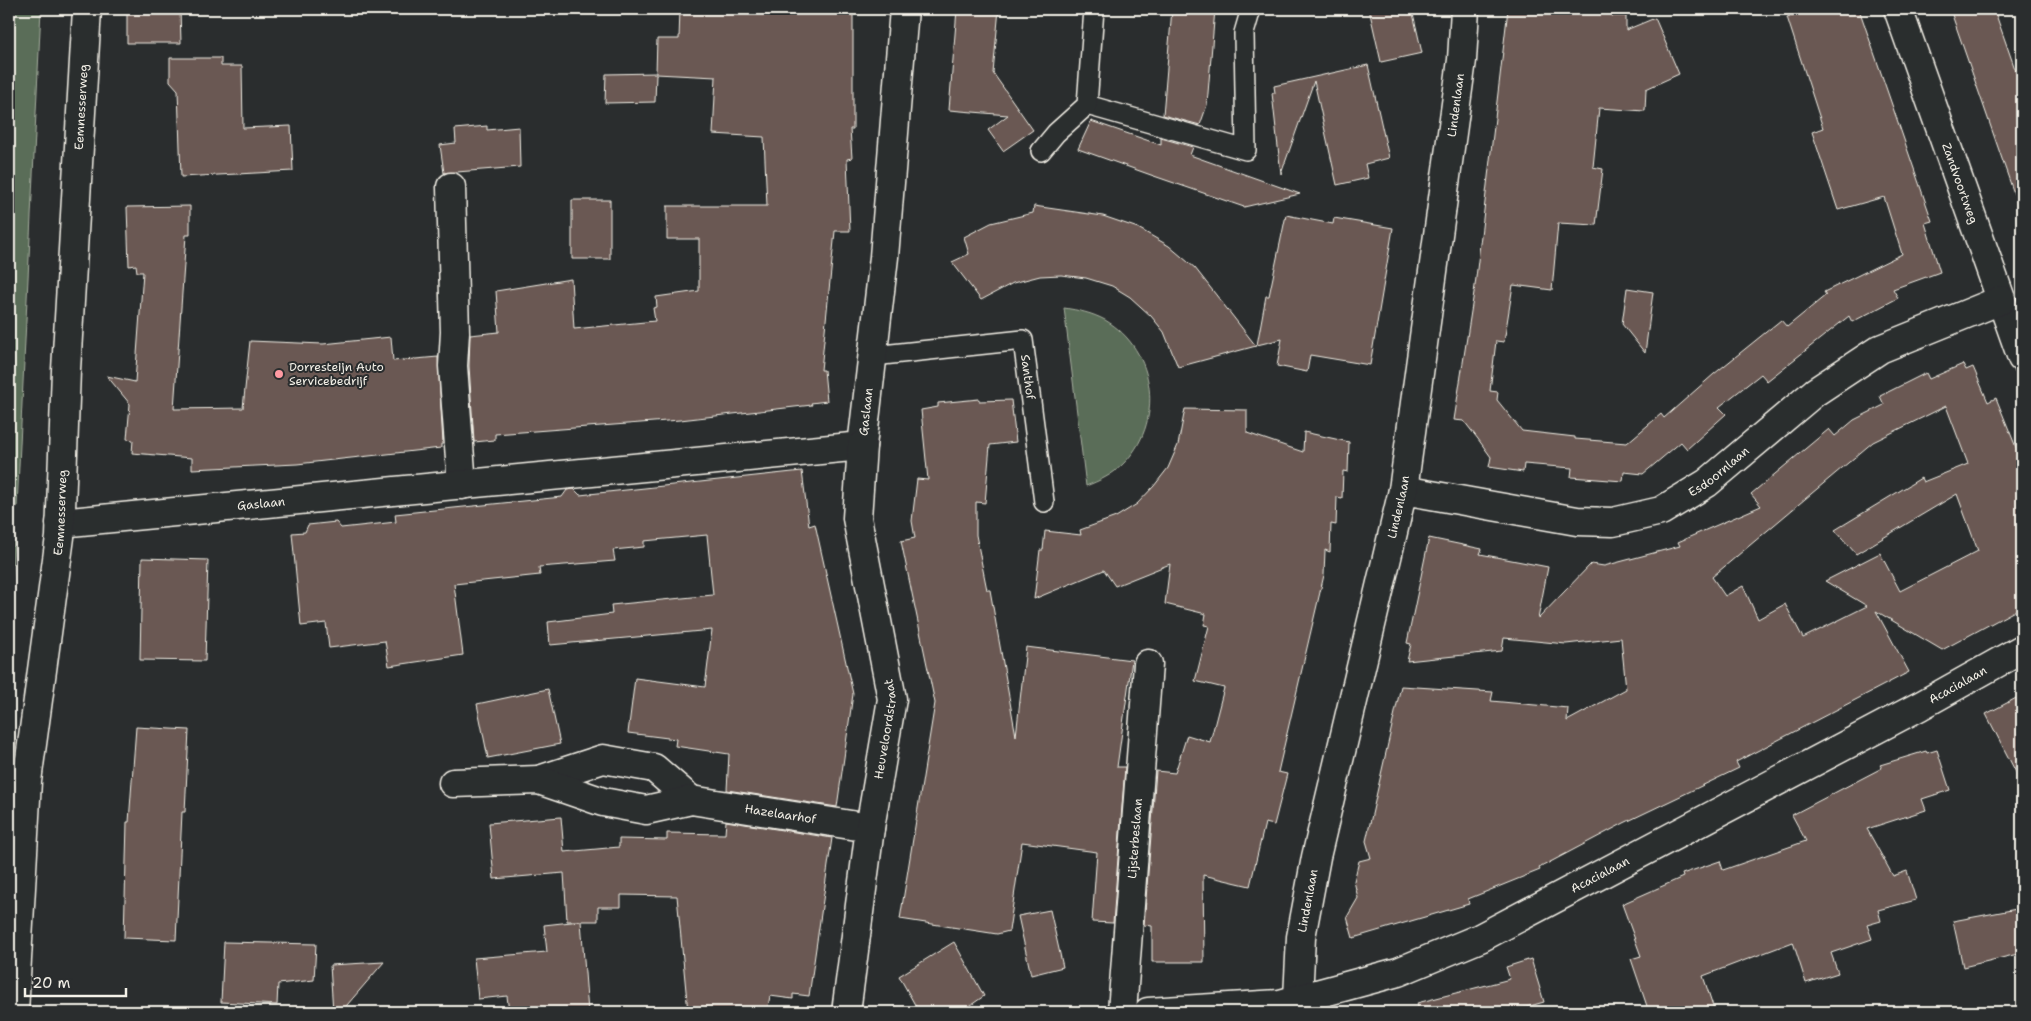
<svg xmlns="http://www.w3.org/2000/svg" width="2031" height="1021" font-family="'Shantell Sans',sans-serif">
  <rect width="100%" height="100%" fill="#2a2d2e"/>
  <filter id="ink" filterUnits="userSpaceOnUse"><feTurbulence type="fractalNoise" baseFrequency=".02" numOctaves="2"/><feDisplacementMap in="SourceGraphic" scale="10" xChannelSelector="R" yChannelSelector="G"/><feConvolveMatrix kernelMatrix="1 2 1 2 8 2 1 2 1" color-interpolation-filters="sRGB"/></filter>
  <g filter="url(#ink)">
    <!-- green -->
    <path fill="#5a6d58" stroke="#a7afa0" d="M9 9H41L17 507 9 502Z
      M1064 308C1078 310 1092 313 1105 320 1157 350 1165 424 1122 465 1112 475 1099 481 1086 486Z
      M9 537 14 540 9 617Z"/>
    <!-- building -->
    <path fill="#6a5953" stroke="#f4f1e8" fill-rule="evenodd" d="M127 9H180L181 43H127Z
      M680 9H853V129H850L852 158 847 159 850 231H835L821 370H824L827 401 811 403 812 405 680 420 495 434V440L474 442 469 366 470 335 499 332 496 291 571 279 574 329 655 321 653 308 657 307 656 297 699 291V239H667V206H767L764 137 713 134 716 77 656 74 655 102 605 103 606 74 656 73 657 39H679Z
      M957 9H999L993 73 1033 130 1003 151 988 130 1008 115 949 110Z
      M1172 9H1215L1207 105 1200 125 1163 115Z
      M1369 9H1412L1422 53 1381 62Z
      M1508 9H1612V16H1626V30L1655 18 1679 74 1646 89 1645 111 1599 108 1593 167 1603 169 1596 225 1558 223 1552 290 1513 285 1504 342 1496 341 1490 391 1498 392 1497 400 1522 431 1575 437V439L1627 443 1661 414 1664 418 1714 374 1781 320 1787 327 1826 295 1824 292 1902 254 1884 197 1838 210 1812 132 1823 128 1787 17 1813 9H1859L1932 221 1925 223 1940 272 1893 289 1898 298 1852 322 1849 316 1767 381 1761 374 1719 407 1726 414 1687 449 1681 442 1643 474 1624 472 1623 481 1571 477 1572 468 1524 464 1523 472 1489 467 1491 457 1478 439 1464 421 1454 420 1475 286Z
      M1950 9H1994L2022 89V204L2018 205Z
      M170 58H221V66H242L243 128 291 126 293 171 181 177 178 90 170 81Z
      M1368 65 1389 158 1365 164 1368 178 1337 185 1314 81 1281 174 1272 93H1275L1274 86Z
      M1091 121 1161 145V138L1193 147 1190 155 1300 194 1244 207 1151 175 1078 149Z
      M487 126V130L519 127 520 167 444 173 440 145 456 143 455 129Z
      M572 200H610V259H572Z
      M190 206V235H186L174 409 243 408 250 341 323 344 391 337 393 361 438 357 443 444H441V448L297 464 192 469V458L132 453 133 440 127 439 130 404 107 376 135 382 143 272H137L136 265 129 266 127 207Z
      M1034 206 1103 216 1138 228 1169 246 1195 268 1256 346 1178 367 1164 332 1151 316 1130 297 1112 286 1086 278 1061 275 1040 276 1013 283 981 300 952 262 969 254 964 237 991 223 1033 213Z
      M1286 215 1333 224 1334 218 1393 228 1370 365 1310 355 1307 372 1277 366 1282 339 1257 345 1266 296H1269Z
      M1627 288 1653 292 1645 353 1622 324Z
      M1963 364 1966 370 1973 367 1988 402 1996 398 2022 462V607L1942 650 1876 611 1909 672 1736 762 1739 768 1624 823 1539 868 1540 870 1468 899 1469 904 1353 938 1347 917 1358 898 1354 881 1359 861 1371 858 1366 841 1401 686 1493 692 1491 701 1568 708 1567 721 1626 689 1621 638 1566 644 1504 638 1502 651 1407 661 1411 644 1407 643 1429 538 1482 549 1480 554 1548 567 1538 619 1591 564 1604 566 1680 546 1678 542 1761 506 1751 494 1829 429 1835 436 1854 420 1884 405 1880 396 1926 373 1929 379ZM1946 406 1968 464 1923 482 1921 478 1835 530 1856 554 1957 494 1978 551 1900 591 1880 553 1825 581 1867 606 1803 638 1785 604 1758 619 1743 586 1725 596 1712 577 1873 442Z
      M979 399V401L1011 400 1016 442 990 445 985 503 976 502V535L987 590H990L1016 736 1026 647 1132 660 1117 767H1125L1113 923 1092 922 1097 852 1022 842 1009 931 997 934 900 919 935 703 901 541 915 538 912 521 917 479 928 480 921 410 938 407V403Z
      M1185 409 1247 410V433L1303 452 1304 432 1349 442 1348 472 1343 471 1342 498 1337 497 1336 525 1331 524 1330 552 1325 550 1324 575 1278 772 1287 774 1274 825 1265 823 1250 886 1203 875 1204 962H1152V926L1144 925 1156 771 1175 773 1187 735 1210 742 1224 688 1195 681 1209 626 1204 625 1206 614 1165 604 1170 564 1115 586 1104 570 1034 599 1040 550H1043L1045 531 1081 535 1080 530 1116 517 1137 504 1154 486 1168 468 1178 445Z
      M802 471 809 526 815 524 853 694 837 807 727 790 729 754 675 746 676 739 628 733 635 678 705 687 712 630 550 645 548 622 612 614 611 605 713 595 707 535 644 541V547L613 550 615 561 539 567 540 575 454 584 463 655 389 666 385 641 329 648 326 623 301 626 292 533 305 532 308 525 336 522 341 528 396 522 395 514 562 497 567 490 574 489 580 495Z
      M142 558 208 560 205 661 140 660Z
      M548 689 560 744 488 758 477 704Z
      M2022 695V784L1986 714Z
      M136 727 189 730 185 812H182L176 940 124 938 127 822H129Z
      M1937 750 1950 790 1922 799 1926 810 1867 829 1893 876 1907 871 1916 900 1878 910 1881 921 1867 925 1872 939 1831 953 1838 973 1806 983 1793 942 1703 976 1715 1012H1649L1631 959 1641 956 1622 904 1683 877 1682 874 1720 861 1723 870 1806 841 1792 815 1882 768 1880 765 1926 751 1927 753Z
      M561 817 564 852 619 847V839L667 840V833L725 834 726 821 832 838 809 996 793 994V999L770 996 767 1012H688L677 896 621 895V907H598V921H581L588 1012H509L507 996 478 999 474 958 547 952 544 925 580 921H567L564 873 494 879 489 823Z
      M2022 908V953L1963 967 1953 921Z
      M1050 910 1063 967 1031 975 1018 916Z
      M224 942 316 944 314 980 278 984 277 1005 221 1002Z
      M954 942 984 996 961 1012H919L899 976Z
      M1531 959 1544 1002 1509 1012H1419L1417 1003 1510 979 1506 967Z
      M384 962 341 1012H333L330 965Z"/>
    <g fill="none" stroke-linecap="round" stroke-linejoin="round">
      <defs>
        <g id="service">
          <path d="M1087 105 1246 150 1244 33 1251 9"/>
          <path d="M1041 151 1056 133 1087 105 1094 9"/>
          <path id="s1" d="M873 356 1023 340 1044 502"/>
        </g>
        <g id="minor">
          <path id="s2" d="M1898 9 2022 358"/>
          <path d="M451 187 455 332 453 366 462 485"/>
          <path id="s3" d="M1403 490 1577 521 1613 522 1661 511 1707 483 1815 392 1880 349 2001 300"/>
          <path id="s4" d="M60 523 862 446 884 257 904 9"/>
          <path d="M539 780 603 759 654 768 691 800"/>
          <path id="s5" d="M453 783 539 780 603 802 646 810 691 800 870 828"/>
          <path id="s6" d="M1298 998 1301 937 1316 857 1403 490 1462 60 1465 9"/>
          <path id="s7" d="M846 1012 870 828 892 699 857 518 862 446"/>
          <path id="s8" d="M1122 1012 1148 664"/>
          <path id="s9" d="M1148 1012 1280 1004 1398 972 1480 938 1920 706 2022 649"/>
        </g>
        <g id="tertiary">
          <path id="s10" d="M14 1012 27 781 60 537 66 370 87 9"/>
        </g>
      </defs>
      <!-- service casing -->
      <use href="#service" stroke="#f4f1e8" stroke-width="22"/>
      <!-- minor casing -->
      <use href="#minor" stroke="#f4f1e8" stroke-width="31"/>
      <!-- tertiary casing -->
      <use href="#tertiary" stroke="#f4f1e8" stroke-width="31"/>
      <!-- service -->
      <use href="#service" stroke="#2a2d2e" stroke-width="19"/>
      <!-- minor -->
      <use href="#minor" stroke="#2a2d2e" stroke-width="28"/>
      <!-- tertiary -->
      <use href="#tertiary" stroke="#2a2d2e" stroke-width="28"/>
    </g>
  </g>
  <!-- markers -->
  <circle fill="#ff9aa2" stroke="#2a2d2e" stroke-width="2" cx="279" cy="374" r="5"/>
  <g text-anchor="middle" stroke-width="4" stroke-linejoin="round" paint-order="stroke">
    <!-- street labels -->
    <g font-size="12" fill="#f4f1e8" stroke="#2a2d2e">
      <text dy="4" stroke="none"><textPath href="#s6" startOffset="908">Lindenlaan</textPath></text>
      <text dy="4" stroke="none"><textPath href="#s10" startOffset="908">Eemnesserweg</textPath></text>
      <text dy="4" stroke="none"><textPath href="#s2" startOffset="185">Zandvoortweg</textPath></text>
      <text dy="4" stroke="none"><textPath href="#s1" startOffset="188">Santhof</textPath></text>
      <text dy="4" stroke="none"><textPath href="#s4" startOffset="840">Gaslaan</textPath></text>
      <text dy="4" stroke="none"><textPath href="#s3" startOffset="332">Esdoornlaan</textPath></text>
      <text dy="4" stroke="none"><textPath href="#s4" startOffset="202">Gaslaan</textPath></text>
      <text dy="4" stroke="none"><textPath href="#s6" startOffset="502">Lindenlaan</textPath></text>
      <text dy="4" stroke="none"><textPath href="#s10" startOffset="502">Eemnesserweg</textPath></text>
      <text dy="4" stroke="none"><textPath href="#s9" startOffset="884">Acacialaan</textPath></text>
      <text dy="4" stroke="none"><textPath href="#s7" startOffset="286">Heuveloordstraat</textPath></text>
      <text dy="4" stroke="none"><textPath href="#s5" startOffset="334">Hazelaarhof</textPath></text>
      <text dy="4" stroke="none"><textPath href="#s8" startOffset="174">Lijsterbeslaan</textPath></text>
      <text dy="4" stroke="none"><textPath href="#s9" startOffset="479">Acacialaan</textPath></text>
      <text dy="4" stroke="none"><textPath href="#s6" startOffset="98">Lindenlaan</textPath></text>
    </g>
    <!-- poi labels -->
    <g font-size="12" fill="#f4f1e8" stroke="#2a2d2e" text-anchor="start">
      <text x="289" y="371">Dorresteijn Auto<tspan x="289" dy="14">Servicebedrijf</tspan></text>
    </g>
  </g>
  <!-- margin -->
  <rect width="2031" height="1021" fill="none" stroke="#2a2d2e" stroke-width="30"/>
  <rect x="15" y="15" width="2001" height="991" fill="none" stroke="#f4f1e8" stroke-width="2" filter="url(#ink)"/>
  <!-- scale -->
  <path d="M25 988v8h101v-8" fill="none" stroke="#f4f1e8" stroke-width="2.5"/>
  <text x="32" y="988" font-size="15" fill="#f4f1e8" stroke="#2a2d2e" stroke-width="4" paint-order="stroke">20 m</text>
</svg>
